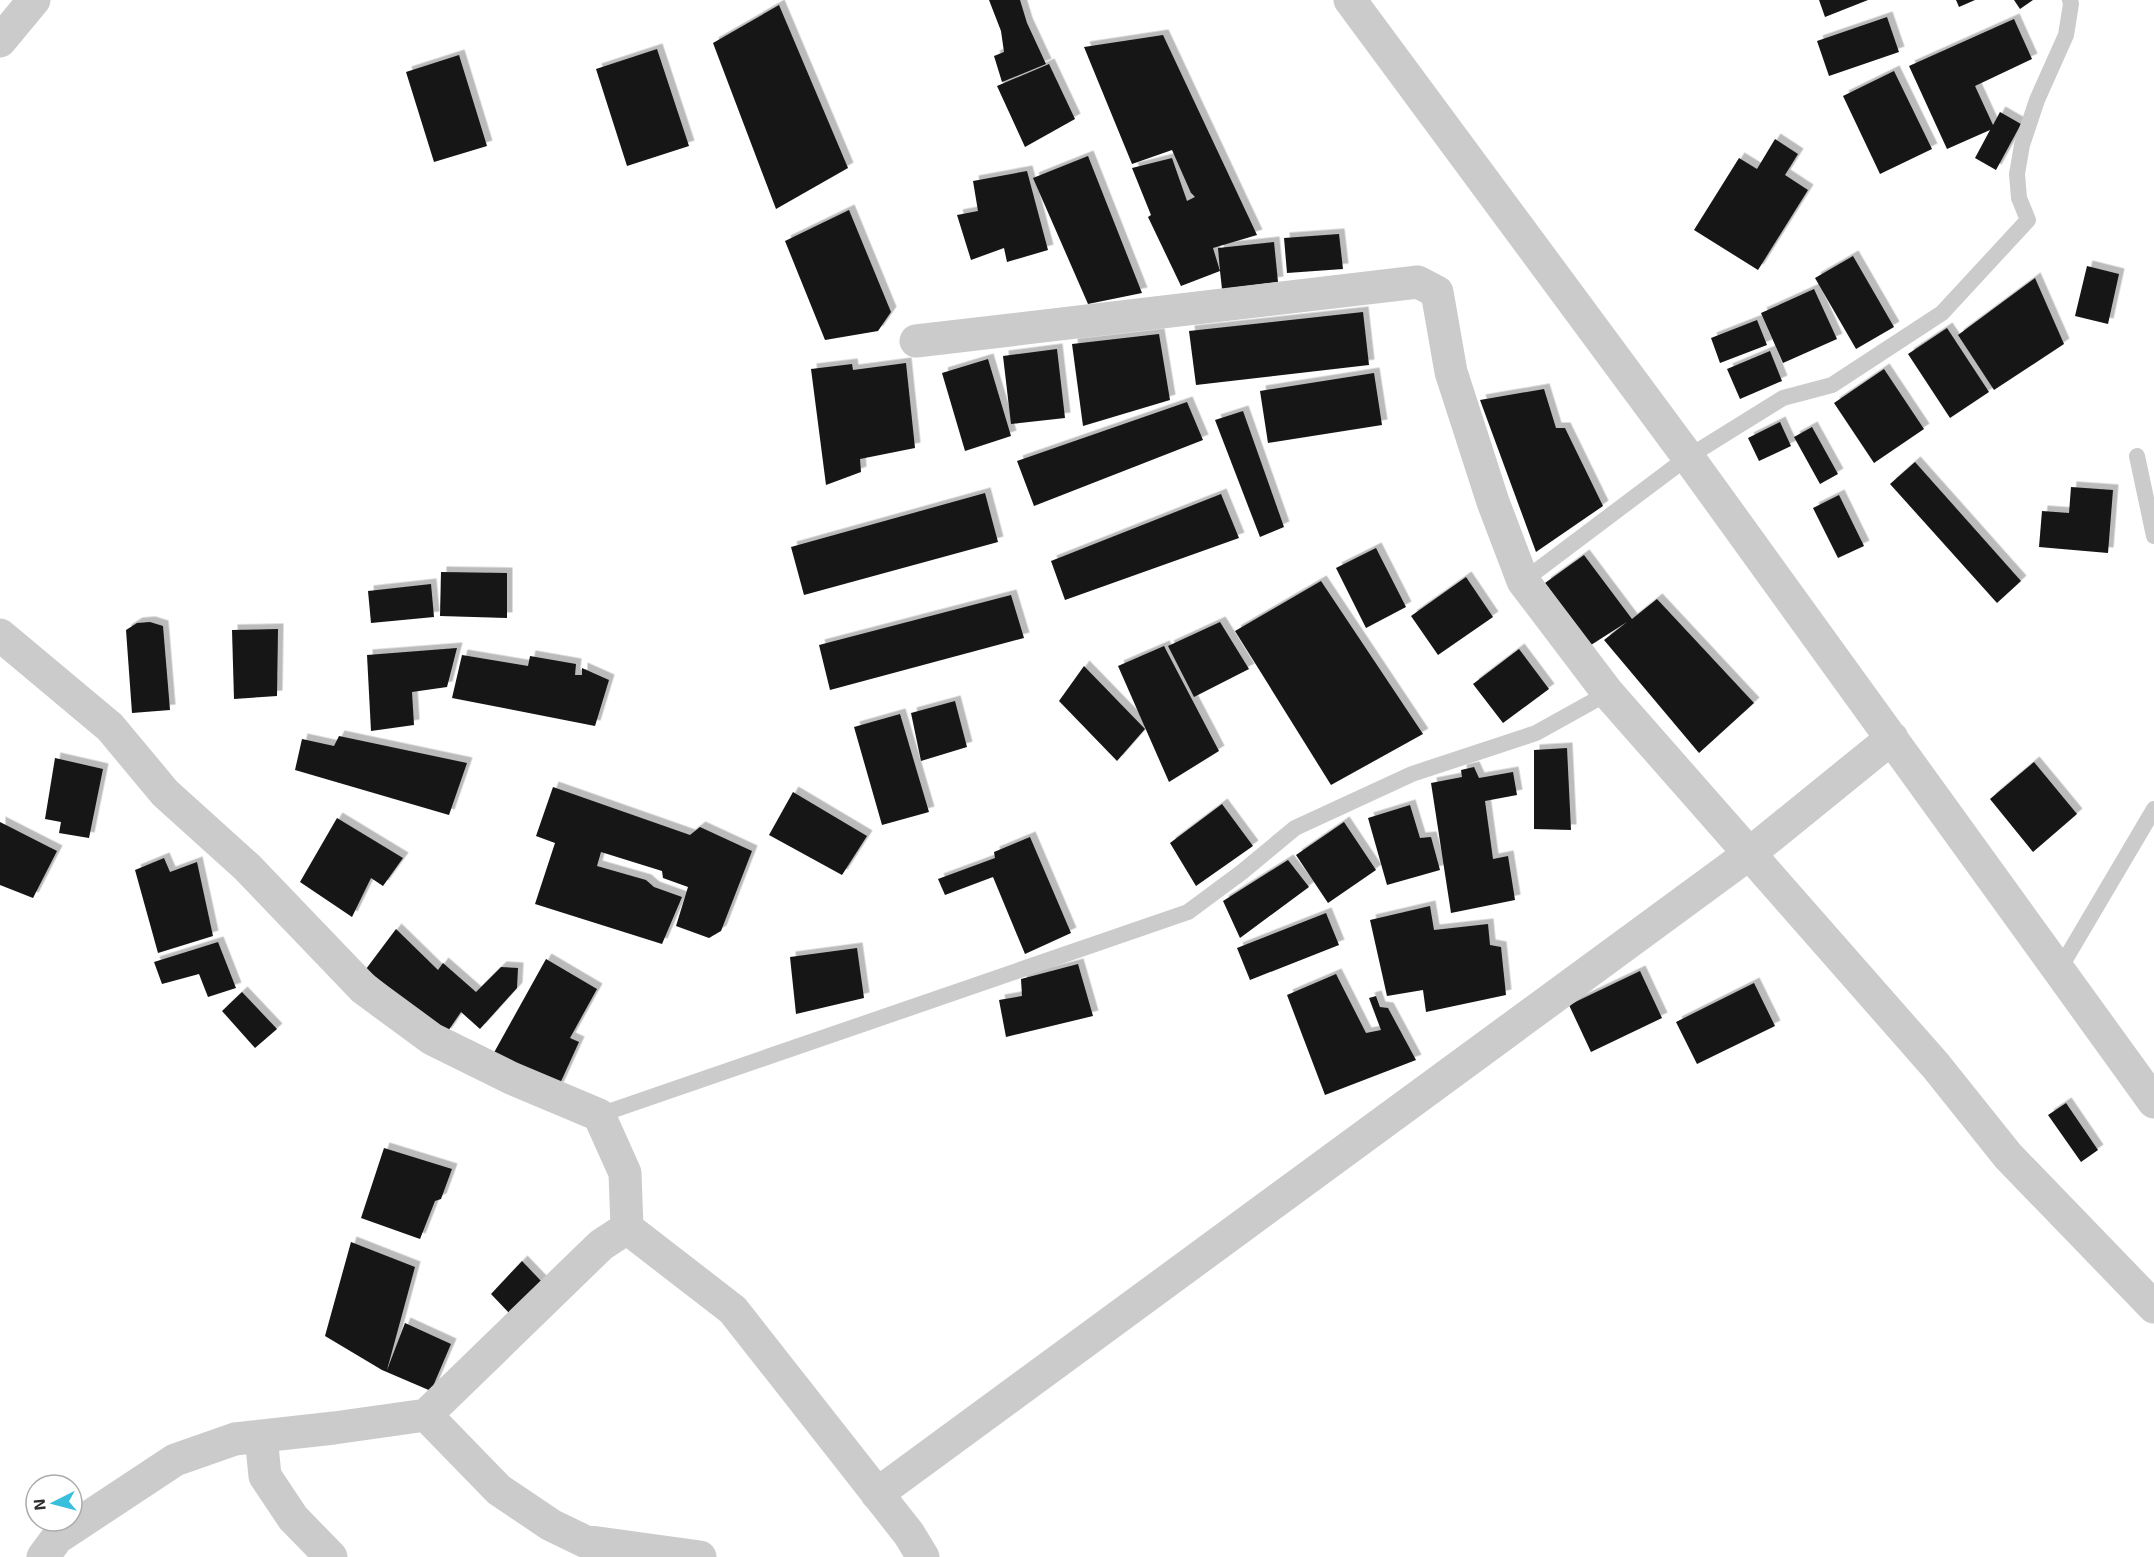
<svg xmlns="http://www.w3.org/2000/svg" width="2154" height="1557" font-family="'Exo 2',sans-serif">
  <defs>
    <filter id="shadow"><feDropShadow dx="5.5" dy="-5.5" stdDeviation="0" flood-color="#0004"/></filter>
  </defs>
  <rect width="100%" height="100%" fill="#fff"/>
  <!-- building -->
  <path fill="#151515" filter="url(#shadow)" d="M989 0H1020L1027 23 1046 64 1002 82 994 56 1004 52 1001 31Z
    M1819 0H1868L1825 17Z
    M1956 0H1975L1959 7Z
    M2014 0H2033L2020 9Z
    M779 5 848 168 776 209 713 43Z
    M1887 17 1899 52 1829 76 1817 41Z
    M2014 19 2032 59 1975 86 1993 125 2000 112 2021 124 1996 170 1975 158 1990 130 1947 149 1909 66Z
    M1163 35 1257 235 1213 248 1220 271 1218 248 1274 242 1278 282 1222 289 1220 271 1181 286 1148 217 1151 215 1132 168 1172 158 1187 201 1195 197 1191 193 1172 150 1132 164 1084 47Z
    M657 49 689 146 627 166 596 69Z
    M459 55 487 146 434 162 406 72Z
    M1049 64 1075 119 1025 147 997 86Z
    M1894 71 1932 149 1880 174 1843 96Z
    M1775 139 1798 154 1785 175 1808 190 1758 270 1694 230 1739 158 1757 169Z
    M1088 156 1142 293 1088 304 1033 178Z
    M1027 171 1048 250 1007 262 1004 248 971 260 957 215 978 211 973 181Z
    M849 210 891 312 878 331 825 340 785 241Z
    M1339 234 1343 269 1287 273 1284 238Z
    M1853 256 1894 327 1856 349 1815 278Z
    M2087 266 2119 274 2108 324 2075 316Z
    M2035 278 2064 344 1994 390 1958 335Z
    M1814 289 1837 339 1783 363 1761 313Z
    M1363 312 1369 365 1196 385 1189 331Z
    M1757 320 1767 345 1720 363 1711 338Z
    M1947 328 1989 392 1950 418 1908 354Z
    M1159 334 1170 400 1083 426 1072 344Z
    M1057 349 1065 418 1011 424 1003 356Z
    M1770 351 1782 381 1740 399 1727 369Z
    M988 359 1011 436 965 451 942 373Z
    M906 363 915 448 860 459 861 472 826 485 811 369 852 364 853 370Z
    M1884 369 1924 429 1874 463 1834 403Z
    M1374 373 1382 425 1268 443 1260 391Z
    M1544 389 1556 428H1565L1603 506 1536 552 1480 400Z
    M1187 402 1203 440 1034 506 1017 461Z
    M1243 411 1284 527 1260 537 1215 420Z
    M1780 422 1791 446 1759 461 1748 438Z
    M1812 427 1838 474 1820 484 1794 437Z
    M1915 462 2021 581 1997 603 1890 484Z
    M2071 487 2113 490 2108 553 2039 547 2042 511 2069 513Z
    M985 493 998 542 804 595 791 547Z
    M1221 494 1239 538 1065 600 1051 561Z
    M1839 495 1864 546 1838 558 1813 508Z
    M1376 548 1406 607 1366 628 1336 568Z
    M1584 555 1632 619 1657 599 1754 703 1699 753 1604 640 1627 622 1591 645 1545 583Z
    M441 572 507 573V618L440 616Z
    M1466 577 1493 617 1438 655 1411 616Z
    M1321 581 1423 734 1331 785 1235 631Z
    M431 584 434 617 371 623 368 591Z
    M1011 595 1024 638 830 690 819 645Z
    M150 622 163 626 170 710 132 713 126 630 137 623Z
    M1220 622 1249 669 1194 697 1168 646Z
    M278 629 277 696 234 699 232 630Z
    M1164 646 1219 751 1169 782 1118 666Z
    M457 648 447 687 412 692 414 725 371 731 367 655Z
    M1519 649 1549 689 1503 723 1473 684Z
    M462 655 528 666 530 656 576 664 575 675H582V668L609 680 595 726 452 698Z
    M1084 666 1145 729 1117 761 1059 701Z
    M955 701 967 747 921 761 911 713Z
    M900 714 929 812 882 825 854 727Z
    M339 736 467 763 449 815 295 770 302 739 334 746Z
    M1567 748 1571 830 1534 829V750Z
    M55 758 103 769 89 838 59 833 61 822 45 819Z
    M2034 762 2077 814 2033 852 1990 799Z
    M1474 767 1479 778 1513 772 1517 795 1485 801 1493 859 1508 856 1515 900 1451 913 1431 783 1462 777 1461 770Z
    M553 787 690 835 700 827 752 851 721 931 709 938 676 926 688 887 663 878 662 871 601 852 597 866 646 880 654 887 682 897 662 944 535 904 555 843 536 836Z
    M793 792 867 836 842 875 769 835Z
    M1222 804 1253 846 1196 886 1170 843Z
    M1410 805 1420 838 1431 837 1440 870 1387 885 1368 818Z
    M337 818 403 858 383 886 371 878 352 917 300 882Z
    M0 822 57 851 33 898 0 885Z
    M1344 822 1376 870 1328 903 1296 855Z
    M1030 837 1071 933 1025 954 993 877 945 895 938 879 995 858 994 852Z
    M164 858 170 872 197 862 213 936 158 953 135 870Z
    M1288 860 1309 887 1240 938 1223 901Z
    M1430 906 1434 930 1488 924 1490 945 1501 947 1506 995 1426 1012 1423 990 1387 996 1370 920Z
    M1326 913 1339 945 1250 980 1237 948Z
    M396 929 438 970 443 963 476 992 501 967 518 968 517 988 480 1029 461 1012 446 1034 366 969Z
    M218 942 236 988 208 997 199 974 162 984 154 962Z
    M857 948 864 998 796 1014 790 957Z
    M546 959 597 989 570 1038 579 1042 558 1088 491 1058Z
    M1078 964 1093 1016 1006 1037 999 1000 1022 996 1021 979Z
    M1640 971 1662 1018 1591 1052 1569 1005Z
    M1336 974 1366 1033 1381 1030 1369 998 1376 996 1380 1007 1388 1008 1416 1060 1325 1095 1287 995Z
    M1754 983 1775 1026 1697 1064 1676 1022Z
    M242 992 277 1029 255 1048 222 1011Z
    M2066 1103 2098 1150 2081 1162 2048 1115Z
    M384 1148 452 1169 441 1199 435 1201 420 1239 361 1218Z
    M351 1242 415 1267 387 1370 405 1323 451 1344 431 1391 382 1370 325 1336Z
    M522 1261 542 1282 512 1316 491 1294Z"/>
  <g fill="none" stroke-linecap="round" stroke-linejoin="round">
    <!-- lane -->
    <path stroke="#cbcbcb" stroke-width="16" d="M2137 456 2154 536
      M1523 581 1688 457 1783 398 1832 385 1942 313 2028 220 2019 198 2017 174 2022 145 2037 100 2066 35 2071 4 2070 0
      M2059 970 2154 809
      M599 1115 1188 912 1242 872 1295 828 1412 774 1536 733 1608 693"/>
    <!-- street -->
    <path stroke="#cbcbcb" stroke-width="33" d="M1350 0 1688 457 2154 1102
      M0 41 34 0
      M916 341 1418 282 1437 292 1451 372 1493 502 1523 581 1608 693 1936 1066 2008 1156 2154 1307
      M0 635 110 727 165 793 247 867 364 989 432 1039 511 1078 599 1115 625 1173 627 1228 601 1245 426 1415 334 1428 235 1439 175 1460 57 1538 43 1557
      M627 1228 733 1310 909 1534 923 1557
      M426 1415 499 1490 551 1525 584 1541 700 1557
      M261 1436 265 1476 293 1518 331 1557
      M877 1494 1749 854 1892 738"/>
  </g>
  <!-- north arrow -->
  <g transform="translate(54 1503) rotate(264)"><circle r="28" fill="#ffffff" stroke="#ababab" stroke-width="1.5"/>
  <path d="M0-4.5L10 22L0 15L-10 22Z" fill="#38bfdc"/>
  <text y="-9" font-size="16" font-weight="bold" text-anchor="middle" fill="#2e2e2e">N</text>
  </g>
</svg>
